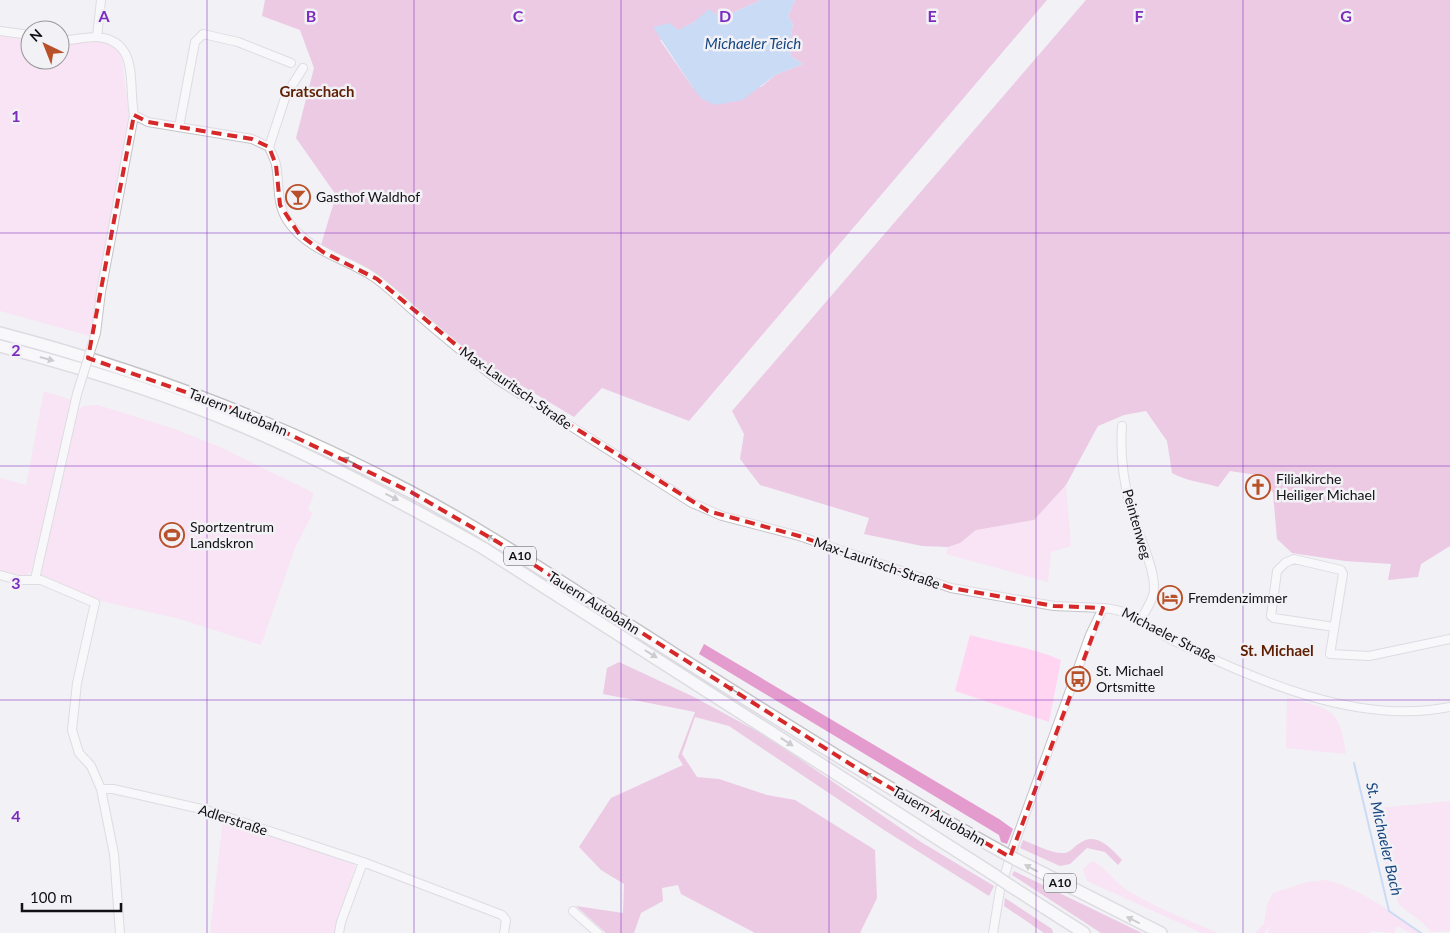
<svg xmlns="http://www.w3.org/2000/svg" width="1450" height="933" font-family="Lato,sans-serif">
  <rect width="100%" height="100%" fill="#f2f1f6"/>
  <!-- green -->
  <path fill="#ffd5f1" d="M0 36 30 41V60H60V44C83 44 112 31 122 60L129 115 90 336 0 311Z
    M44 391 72 400 51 504 31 571 26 576 20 577 0 572V478L26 485Z
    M98 405 172 428 222 448 314 493 308 510 313 513 295 548 261 645 180 619 97 600 36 576 75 411 84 406Z
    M1066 485 1071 546 1051 552 1048 582 946 554 948 547 960 543 976 530 1034 520Z
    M970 635C1001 644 1032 647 1061 660L1049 722 955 691Z
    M1287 697C1331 711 1339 705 1346 754L1286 748Z
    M1450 801V931L1431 932 1423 923 1399 905 1369 809Z
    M223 819 355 865 336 933H210Z
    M1092 861C1106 867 1112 880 1124 888 1153 907 1186 919 1218 933H1202L1087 881 1083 869Z
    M1327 880C1361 890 1393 912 1421 933H1411L1397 926 1394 933 1371 931 1370 933H1268L1270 925 1265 933H1255L1264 924 1267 904 1273 893 1307 882Z"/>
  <!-- forest -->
  <path fill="#e49bce" d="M265 0H761L721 18 709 10 694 22 660 40 693 88 761 87 775 75 803 64 791 56 789 46 793 24 788 16 795 0H1047L689 421 602 388 574 417 472 356 369 269 321 245 336 195 296 138 314 68 300 30 262 16Z
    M1086 0H1450V546L1421 564 1418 577 1388 580 1391 564 1345 561 1292 553 1277 539 1273 493 1263 476 1230 471 1218 487C1202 482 1186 481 1172 473L1167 441 1146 411 1124 415 1098 426 1066 485 1034 520 976 530 960 543 948 547 922 546 864 534 869 518 760 485 740 459 744 434 732 411Z
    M704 644 999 819 1013 829 1007 844 1001 842 999 835 699 654Z
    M619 662 694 697 766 736 921 842 994 886 989 896 884 830 729 726 695 717 682 754 697 777 719 779 767 795 795 800 875 850 877 898 860 933H755L681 894 678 885 662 888 663 901 641 913 634 933H606L576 906 623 913 624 884 601 870 579 847 611 798 683 765 678 757 695 712 603 694 607 668Z
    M1023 840C1034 844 1052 854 1064 853 1070 853 1074 846 1080 843 1096 831 1112 849 1122 860L1118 865 1105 852 1087 848 1070 864 1060 866 1020 848Z
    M1014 871 1142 933H1101L1012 875Z
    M1005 898 1052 929 1053 933H1044L1004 906Z"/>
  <!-- water -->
  <path fill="#97c0f4" d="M761 0H795L788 16 793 24 789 46 791 56 803 64 775 75 743 100 715 105 702 99 693 88 653 27 670 23 678 30 694 22 709 9 721 18Z"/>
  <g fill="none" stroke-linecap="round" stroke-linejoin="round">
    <!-- stream -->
    <path stroke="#97c0f4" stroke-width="2" d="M1354 763 1389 911 1421 933"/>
    <defs>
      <path id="minor" d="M0 31 30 35
        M97 37 101 0
        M60 40C73 41 86 36 98 37 140 42 128 84 134 115L148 122 252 139 269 147C271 153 275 159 276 165 280 185 276 202 287 220 308 252 346 258 375 278 389 288 402 301 416 313 443 336 470 359 498 380L692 503 722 516 799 536 951 588 1054 606 1103 608
        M179 127 195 42 203 34 238 42 291 63
        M269 147 286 95 303 68
        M96 333 101 292 134 115
        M1122 426C1120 453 1123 479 1130 506 1135 528 1159 574 1153 595 1151 603 1145 612 1141 619
        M0 575 18 580H41L95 603 77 683 72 730 79 753 91 766 101 789 114 854 120 933
        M35 579 77 394
        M1334 627 1274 618 1271 616 1277 571 1285 563 1294 559 1341 570 1343 574 1330 654 1369 656 1450 639
        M101 789H113L206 810 363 862 502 915 506 920 504 933
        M573 911 598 933
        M339 933 341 922 363 862
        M993 933 1000 890 1013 848 1090 635 1103 608C1135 610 1147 628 1174 641 1257 680 1357 726 1450 707"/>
      <path id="highway" d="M0 333C142 370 279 422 409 491 483 530 553 577 624 622 749 701 874 782 1004 853
        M0 346C82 368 166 393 244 427 326 462 405 504 483 548L996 876
        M1015 859 1161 933
        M1009 885 1084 933"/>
    </defs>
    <!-- minor casing -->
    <use href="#minor" stroke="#c4c3c8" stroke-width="10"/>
    <!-- highway casing -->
    <use href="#highway" stroke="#c4c3c8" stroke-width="14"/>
    <!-- minor -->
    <use href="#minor" stroke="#fff" stroke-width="8"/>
    <!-- highway -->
    <use href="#highway" stroke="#fff" stroke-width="11"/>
    <defs>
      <path id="minor-bridge" d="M77 394 96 333"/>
      <path id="highway-bridge" d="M1004 853 1015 859
        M996 876 1009 885"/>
    </defs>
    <!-- minor-bridge casing -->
    <use href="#minor-bridge" stroke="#c4c3c8" stroke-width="10" stroke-linecap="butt"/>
    <!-- highway-bridge casing -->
    <use href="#highway-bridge" stroke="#c4c3c8" stroke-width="14" stroke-linecap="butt"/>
    <!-- minor-bridge -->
    <use href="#minor-bridge" stroke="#fff" stroke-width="8"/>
    <!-- highway-bridge -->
    <use href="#highway-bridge" stroke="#fff" stroke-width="11"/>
  </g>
  <!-- one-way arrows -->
  <defs><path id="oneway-solid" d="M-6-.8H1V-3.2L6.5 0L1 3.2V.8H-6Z" transform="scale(1.25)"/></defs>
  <g fill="#a0a0a1">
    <use href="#oneway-solid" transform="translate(47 359) rotate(15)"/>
    <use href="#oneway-solid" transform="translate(349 461) rotate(-153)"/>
    <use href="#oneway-solid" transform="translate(392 497) rotate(27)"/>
    <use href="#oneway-solid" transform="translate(492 539) rotate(-150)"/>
    <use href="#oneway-solid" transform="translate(651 654) rotate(32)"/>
    <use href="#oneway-solid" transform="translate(733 690) rotate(-148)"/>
    <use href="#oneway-solid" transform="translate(787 742) rotate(33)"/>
    <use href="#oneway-solid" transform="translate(871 777) rotate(-150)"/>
    <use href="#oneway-solid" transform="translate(1031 868) rotate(-152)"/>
    <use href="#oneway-solid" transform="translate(1133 920) rotate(-154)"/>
  </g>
  <!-- marked area -->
  <path d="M0 0H1450V933H0ZM134 115 148 122 252 139 269 147 276 165 280 205 299 234 323 252 377 279 498 380 708 511 799 536 951 588 1054 606 1103 608 1010 857 863 772 496 541 411 492 240 411 88 358Z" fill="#f2f1f6" fill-opacity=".55" fill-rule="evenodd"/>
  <path fill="none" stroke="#d62828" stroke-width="4" stroke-dasharray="10 6" stroke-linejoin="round" d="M134 115 148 122 252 139 269 147 276 165 280 205 299 234 323 252 377 279 498 380 708 511 799 536 951 588 1054 606 1103 608 1010 857 863 772 496 541 411 492 240 411 88 358Z"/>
  <!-- grid -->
  <path fill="none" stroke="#7b2cbf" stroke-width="1" stroke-opacity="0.55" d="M207 0V933M414 0V933M621 0V933M829 0V933M1036 0V933M1243 0V933M0 233H1450M0 466H1450M0 700H1450"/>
  <!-- icons -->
  <defs>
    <symbol id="bar-ring" viewBox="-11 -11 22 22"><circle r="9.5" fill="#f2f1f6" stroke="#b85129" stroke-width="1.5"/><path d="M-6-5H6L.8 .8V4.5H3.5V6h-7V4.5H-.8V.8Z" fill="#b85129"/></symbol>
    <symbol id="church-ring" viewBox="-11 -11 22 22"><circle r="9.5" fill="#f2f1f6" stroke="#b85129" stroke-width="1.5"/><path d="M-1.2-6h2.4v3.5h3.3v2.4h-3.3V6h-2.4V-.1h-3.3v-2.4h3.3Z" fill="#b85129"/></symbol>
    <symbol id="stadium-ring" viewBox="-11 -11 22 22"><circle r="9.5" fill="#f2f1f6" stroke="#b85129" stroke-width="1.5"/><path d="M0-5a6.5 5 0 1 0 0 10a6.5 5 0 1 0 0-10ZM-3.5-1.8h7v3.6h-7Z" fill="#b85129"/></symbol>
    <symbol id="hotel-ring" viewBox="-11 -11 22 22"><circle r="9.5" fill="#f2f1f6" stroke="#b85129" stroke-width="1.5"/><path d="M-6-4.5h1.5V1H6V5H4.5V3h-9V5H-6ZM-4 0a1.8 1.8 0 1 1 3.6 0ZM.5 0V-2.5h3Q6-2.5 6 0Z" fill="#b85129"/></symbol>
    <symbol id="bus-ring" viewBox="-11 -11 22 22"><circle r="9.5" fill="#f2f1f6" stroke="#b85129" stroke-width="1.5"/><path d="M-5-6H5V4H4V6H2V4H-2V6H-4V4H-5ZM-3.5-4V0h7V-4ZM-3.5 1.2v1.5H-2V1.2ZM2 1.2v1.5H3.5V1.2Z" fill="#b85129"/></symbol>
  </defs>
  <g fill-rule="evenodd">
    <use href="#bar-ring" x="284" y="183" width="28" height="28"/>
    <use href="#church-ring" x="1244" y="473" width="28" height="28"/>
    <use href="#stadium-ring" x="158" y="521" width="28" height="28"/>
    <use href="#hotel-ring" x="1156" y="584" width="28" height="28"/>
    <use href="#bus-ring" x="1064" y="665" width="28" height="28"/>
  </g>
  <g text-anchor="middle" stroke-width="5" stroke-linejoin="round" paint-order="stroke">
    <!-- shield labels -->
    <g fill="#f2f1f6" stroke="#555457" stroke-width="1">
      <rect x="504" y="546.5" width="32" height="19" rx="4"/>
      <rect x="1044" y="873.5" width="32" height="19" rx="4"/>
    </g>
    <g font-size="12" font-weight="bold" fill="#121113">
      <text x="520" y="560">A10</text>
      <text x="1060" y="887">A10</text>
    </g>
    <!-- poi labels -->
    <g font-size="14" fill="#121113" stroke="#f2f1f6" text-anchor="start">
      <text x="316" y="202">Gasthof Waldhof</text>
      <text x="1276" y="484">Filialkirche<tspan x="1276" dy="16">Heiliger Michael</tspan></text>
      <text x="190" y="532">Sportzentrum<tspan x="190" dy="16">Landskron</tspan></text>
      <text x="1188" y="603">Fremdenzimmer</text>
      <text x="1096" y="676">St. Michael<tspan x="1096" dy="16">Ortsmitte</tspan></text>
    </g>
    <!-- street labels -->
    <g font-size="14" fill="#121113" stroke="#f2f1f6">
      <text transform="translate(516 388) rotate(35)" y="5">Max-Lauritsch-Straße</text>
      <text transform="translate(238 412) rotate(22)" y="5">Tauern Autobahn</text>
      <text transform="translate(1137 524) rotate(74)" y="5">Peintenweg</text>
      <text transform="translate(877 563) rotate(19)" y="5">Max-Lauritsch-Straße</text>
      <text transform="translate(594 603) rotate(32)" y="5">Tauern Autobahn</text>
      <text transform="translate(1169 635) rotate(27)" y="5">Michaeler Straße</text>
      <text transform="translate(939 816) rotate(30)" y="5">Tauern Autobahn</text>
      <text transform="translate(233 820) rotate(18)" y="5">Adlerstraße</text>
    </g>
    <!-- water labels -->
    <g font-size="15" font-style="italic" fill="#154680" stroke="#f2f1f6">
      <text x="753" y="49">Michaeler Teich</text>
      <text transform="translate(1384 839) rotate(77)" y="5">St. Michaeler Bach</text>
    </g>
    <!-- neighbourhood labels -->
    <g font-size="15" font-weight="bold" fill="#5f1f03" stroke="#f2f1f6">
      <text x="317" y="97">Gratschach</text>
      <text x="1277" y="656">St. Michael</text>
    </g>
  </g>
  <g font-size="16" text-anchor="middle" font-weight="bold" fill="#7b2cbf" stroke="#f2f1f6" stroke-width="5" stroke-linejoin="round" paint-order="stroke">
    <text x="104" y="22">A</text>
    <text x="311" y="22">B</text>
    <text x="518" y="22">C</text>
    <text x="725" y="22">D</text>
    <text x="932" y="22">E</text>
    <text x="1139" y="22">F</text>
    <text x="1346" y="22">G</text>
    <text x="16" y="122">1</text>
    <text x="16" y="356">2</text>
    <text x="16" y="589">3</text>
    <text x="16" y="822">4</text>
  </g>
  <!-- north arrow -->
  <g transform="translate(45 45) rotate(317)"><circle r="24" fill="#f2f1f6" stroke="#98979b"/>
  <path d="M0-4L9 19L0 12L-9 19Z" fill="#b85129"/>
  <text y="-8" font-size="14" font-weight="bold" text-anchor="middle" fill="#121113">N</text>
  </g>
  <!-- scale -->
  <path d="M22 903v8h99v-8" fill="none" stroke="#121113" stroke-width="2.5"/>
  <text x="30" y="903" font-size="15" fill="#121113" stroke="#f2f1f6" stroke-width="4" paint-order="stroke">100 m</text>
</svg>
